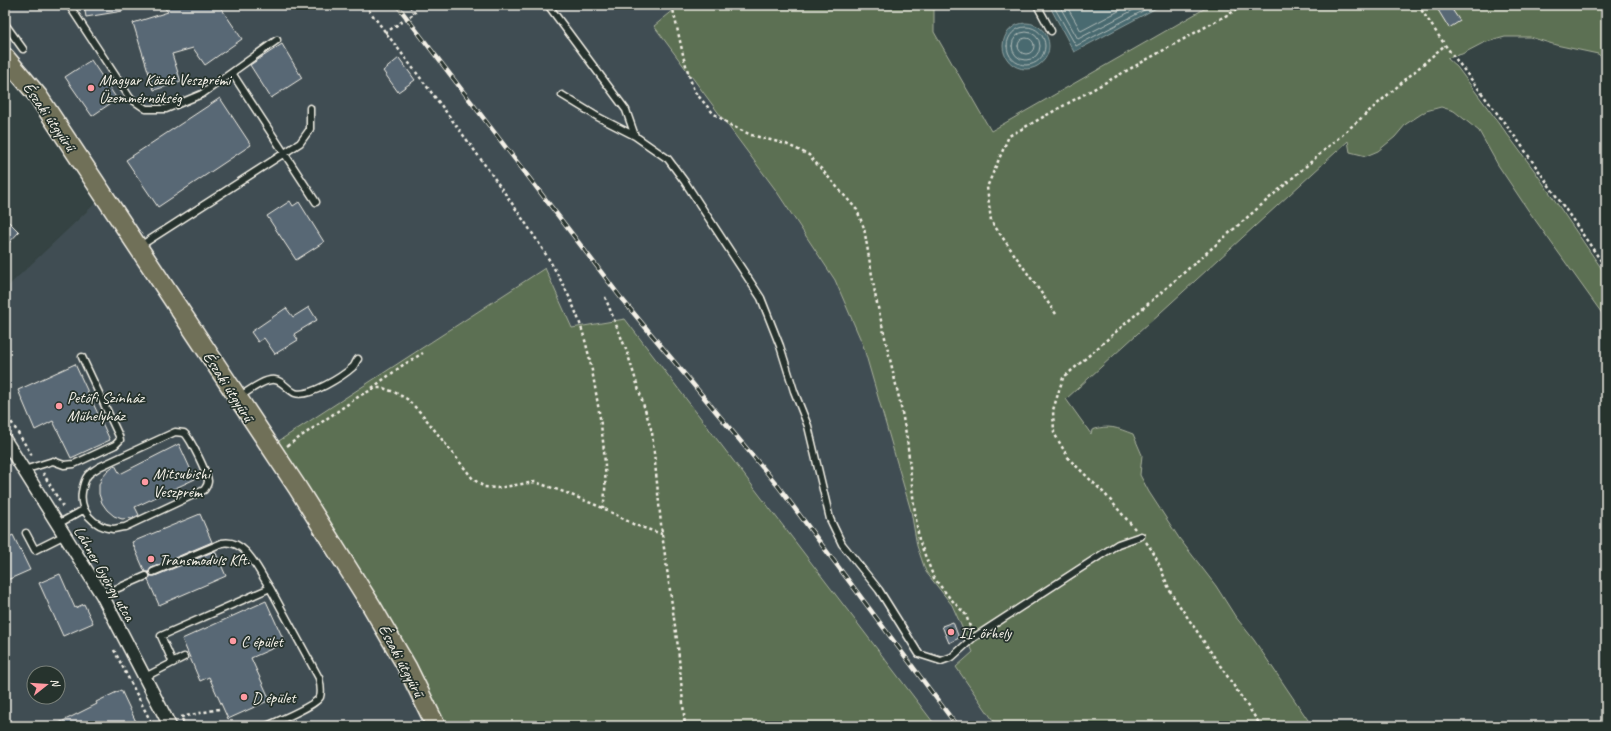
<svg xmlns="http://www.w3.org/2000/svg" width="1611" height="731" font-family="Caveat,sans-serif">
  <rect width="100%" height="100%" fill="#354343"/>
  <filter id="ink" filterUnits="userSpaceOnUse"><feTurbulence type="fractalNoise" baseFrequency=".025" numOctaves="2"/><feDisplacementMap in="SourceGraphic" scale="8" xChannelSelector="R" yChannelSelector="G"/><feConvolveMatrix kernelMatrix="1 2 1 2 8 2 1 2 1" color-interpolation-filters="sRGB"/></filter>
  <g filter="url(#ink)">
    <!-- built -->
    <path fill="#404e52" fill-rule="evenodd" d="M5 5H680L654 26 775 189 835 280 863 345 911 511 917 546 926 572 952 605 973 652 957 667 997 726H936L625 319 434 726H5V289L101 198 5 54ZM34 673H58V697H34Z"/>
    <!-- green -->
    <path fill="#5c6f52" stroke="#a8b09d" d="M680 5H934V32L991 131 1211 5H1606V61L1598 54 1556 45 1530 37H1505L1483 43 1462 54 1447 58 1457 67 1534 170 1606 275V319L1528 210 1498 165 1479 131 1454 111 1441 107 1426 111 1406 124 1395 137 1378 151 1366 156 1350 152 1348 141 1066 399 1091 434 1092 430C1109 424 1117 428 1133 434L1142 455 1140 475 1149 492 1179 538 1216 586 1235 616 1254 640 1312 726H997L956 667 973 652 952 605 926 572 917 546 911 511 863 345 835 280 775 189 654 26Z
      M545 268 572 328 625 319 936 726H434L268 448Z"/>
    <!-- water -->
    <path fill="#496a70" stroke="#8da0a0" d="M1049 5H1162L1074 52Z
      M1003 46a23 23 0 1 1 46 0a23 23 0 1 1-46 0Z"/>
    <g fill="none" stroke-linecap="round" stroke-linejoin="round">
      <!-- shore -->
      <path stroke="#b0bbb8" stroke-width="1" d="M1053 5 1076 46 1154 5
        M1059 5 1078 39 1143 5
        M1066 5 1081 31 1130 5
        M1007 46a19 19 0 1 1 38 0a19 19 0 1 1-38 0Z
        M1012 46a14 14 0 1 1 28 0a14 14 0 1 1-28 0Z
        M1018 46a8 8 0 1 1 16 0a8 8 0 1 1-16 0Z"/>
    </g>
    <!-- building -->
    <path fill="#596875" stroke="#f4f1e8" d="M84 5H122L123 11 86 17Z
      M162 5H219L242 39 205 65 193 48 172 54 181 82 154 90 133 23 168 12Z
      M1435 5H1449L1460 21 1449 28Z
      M282 44 302 78 271 98 250 65Z
      M399 58 415 80 398 92 383 71Z
      M91 60 117 99 92 116 65 77Z
      M220 98 251 145 158 207 126 160Z
      M290 201 293 206 299 202 324 242 296 260 267 216Z
      M5 218 19 232 5 247Z
      M309 307 317 320 294 334 298 340 275 354 264 338 258 342 251 332 286 308 293 317Z
      M75 364 110 440 71 458 53 421 35 430 18 390Z
      M179 444 195 479 135 507 139 515 133 518 122 519 114 516 107 510 102 503 99 494V485L102 477 108 470 115 465 120 474Z
      M200 514 212 542 151 568 149 572H145L132 542Z
      M13 535 30 570 5 581V539Z
      M215 551 226 576 159 605 148 580 150 576H155Z
      M60 574 75 608 84 604 93 623 63 636 39 583Z
      M266 601 285 643 251 658 270 700 228 719 209 677 200 681 182 639Z
      M953 622 959 638 949 643 942 626Z
      M121 690 138 726H53L97 704 96 702Z"/>
    <g fill="none" stroke-linecap="round" stroke-linejoin="round">
      <defs>
        <path id="lane" d="M69 5 130 98 146 109H166L202 94 277 40
          M548 5 626 110 635 136
          M1037 5 1051 31
          M5 24 23 49
          M232 73 316 202
          M562 95 598 117 635 136 668 159 685 182 761 298 780 346 794 391 808 426 830 519 842 544 879 590 919 654 941 661 952 657 973 638 1118 544 1141 536
          M140 246 300 143 310 129V108
          M239 397C247 392 265 378 275 380 283 381 288 390 295 393 309 398 343 376 353 367 355 365 356 361 358 359
          M175 432 184 433C190 437 207 473 208 481 208 485 206 487 204 490L125 527C121 527 116 529 113 529 94 527 79 511 82 492 83 486 84 480 88 475 91 472 95 470 99 467Z
          M24 470 53 461 64 465 74 464 115 445 120 440 119 436 82 357
          M58 524 83 510
          M26 533 35 550 65 535
          M153 572 222 543C246 538 258 571 270 588
          M102 595 146 576
          M173 663 161 636 270 588 319 678C320 683 322 691 320 697 315 706 278 721 267 726
          M145 677 184 657"/>
        <path id="street" d="M5 440 102 595 170 726"/>
        <path id="primary" d="M5 57 38 96 297 487 371 605 407 667 436 726"/>
      </defs>
      <!-- lane casing -->
      <use href="#lane" stroke="#f4f1e8" stroke-width="9"/>
      <!-- street casing -->
      <use href="#street" stroke="#f4f1e8" stroke-width="15"/>
      <!-- primary casing -->
      <use href="#primary" stroke="#f4f1e8" stroke-width="21"/>
      <!-- path -->
      <path stroke="#f4f1e8" stroke-width="2.5" stroke-dasharray="3 3" stroke-linecap="butt" d="M365 5C410 65 456 123 499 185 525 222 553 261 572 303 588 339 594 380 600 418 604 446 608 481 603 508
        M672 5 684 59 694 91 713 113 732 126 751 135 786 144 809 155 857 210 864 228 876 299 900 402 907 439 914 505 919 540 934 578 949 597 966 615 971 630
        M1418 5 1445 45 1519 142 1606 268
        M385 33 415 13 409 5
        M605 297 627 352 652 432 662 534 678 647 685 726
        M1056 314 991 221 987 187 1009 136 1245 5
        M372 388 403 365 423 353
        M5 412 33 457
        M287 446 361 395 376 388H383L394 392 407 399 422 414 473 479 484 487 497 488 535 482 564 492 603 508 635 525 662 534
        M43 473 63 507
        M1135 529 1105 494 1069 459 1054 433 1053 410 1063 378 1445 45
        M1146 542C1158 557 1163 576 1171 593L1261 726
        M114 650 153 726
        M181 717 219 709
        M182 719 186 726"/>
      <!-- lane -->
      <use href="#lane" stroke="#26332d" stroke-width="6"/>
      <!-- street -->
      <use href="#street" stroke="#26332d" stroke-width="12"/>
      <!-- primary -->
      <use href="#primary" stroke="#706f59" stroke-width="18"/>
      <defs>
        <path id="rail" d="M397 5 621 298 778 486 957 726"/>
      </defs>
      <!-- rail casing -->
      <use href="#rail" stroke="#f4f1e8" stroke-width="4.5"/>
      <!-- rail -->
      <use href="#rail" stroke="#26332d" stroke-width="3" stroke-dasharray="9" stroke-linecap="butt"/>
    </g>
  </g>
  <!-- markers -->
  <g fill="#ff9aa2" stroke="#26332d" stroke-width="1.5">
    <circle cx="91" cy="88" r="4"/>
    <circle cx="59" cy="406" r="4"/>
    <circle cx="145" cy="482" r="4"/>
    <circle cx="151" cy="559" r="4"/>
    <circle cx="951" cy="632" r="4"/>
    <circle cx="233" cy="641" r="4"/>
    <circle cx="244" cy="697" r="4"/>
  </g>
  <g text-anchor="middle" stroke-width="3.5" stroke-linejoin="round" paint-order="stroke">
    <!-- poi labels -->
    <g font-size="16" fill="#f4f1e8" stroke="#26332d" text-anchor="start">
      <text x="99" y="85">Magyar Közút Veszprémi<tspan x="99" dy="18">Üzemmérnökség</tspan></text>
      <text x="67" y="403">Petőfi Színház<tspan x="67" dy="18">Műhelyház</tspan></text>
      <text x="153" y="479">Mitsubishi<tspan x="153" dy="18">Veszprém</tspan></text>
      <text x="159" y="565">Transmoduls Kft.</text>
      <text x="959" y="638">II. őrhely</text>
      <text x="241" y="647">C épület</text>
      <text x="252" y="703">D épület</text>
    </g>
    <!-- street labels -->
    <g font-size="16" fill="#f4f1e8" stroke="#26332d">
      <text transform="translate(50 116) rotate(55)" y="6">Északi útgyűrű</text>
      <text transform="translate(229 386) rotate(57)" y="6">Északi útgyűrű</text>
      <text transform="translate(105 573) rotate(60)" y="6">Láhner György utca</text>
      <text transform="translate(402 660) rotate(62)" y="6">Északi útgyűrű</text>
    </g>
  </g>
  <!-- margin -->
  <rect width="1611" height="731" fill="none" stroke="#26332d" stroke-width="20"/>
  <rect x="10" y="10" width="1591" height="711" fill="none" stroke="#f4f1e8" stroke-width="1.5" filter="url(#ink)"/>
  <!-- north arrow -->
  <g transform="translate(46 685) rotate(73)"><circle r="19" fill="#26332d" stroke="#787f78"/>
  <path d="M0-3L7 15L0 10L-7 15Z" fill="#ff9aa2"/>
  <text y="-6" font-size="11" font-weight="bold" text-anchor="middle" fill="#f4f1e8">N</text>
  </g>
</svg>
